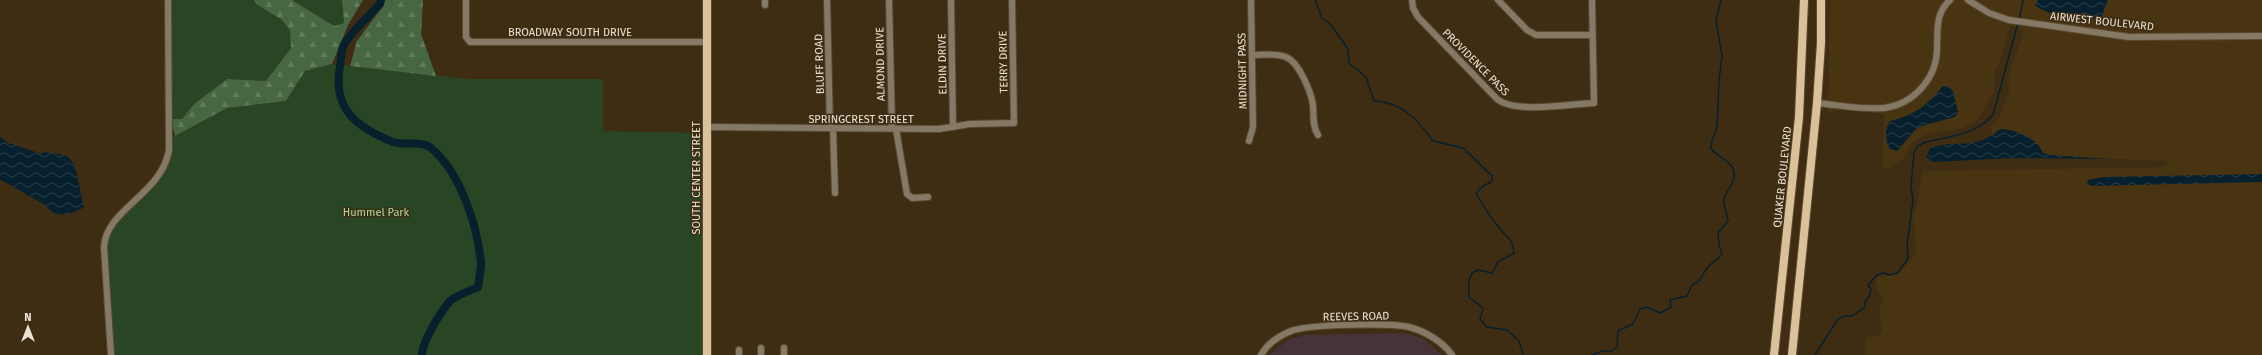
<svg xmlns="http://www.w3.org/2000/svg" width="2262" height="355" font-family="'Fira Sans',sans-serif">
  <defs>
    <pattern id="forest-firs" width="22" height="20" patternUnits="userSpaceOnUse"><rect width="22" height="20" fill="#466741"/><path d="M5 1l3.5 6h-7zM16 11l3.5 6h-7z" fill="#617c5b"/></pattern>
    <pattern id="water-waves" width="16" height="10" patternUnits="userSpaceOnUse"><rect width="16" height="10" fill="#06202e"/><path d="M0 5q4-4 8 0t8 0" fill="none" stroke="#2a404b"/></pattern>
  </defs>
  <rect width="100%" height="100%" fill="#3e2d13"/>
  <!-- built -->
  <path fill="#493412" d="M1830 0H2262V355H1865L1866 337 1877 336 1882 331 1879 306 1884 301 1876 288V278L1896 274 1909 262 1916 252 1913 217 1918 203 1922 171 2164 167 2171 161 2047 156 1980 143 1992 135 1991 128 2000 116 2009 92V73L2023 35 2021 29 2010 26 2001 58 1994 74V92L1977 120 1961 129 1929 133 1914 141 1901 161 1888 169 1883 167 1884 114 1837 109 1828 114Z"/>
  <!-- education -->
  <path fill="#463238" d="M1397 333 1410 334 1424 339 1442 355H1269L1288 340 1305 335Z"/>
  <!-- green -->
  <path fill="#284524" d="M171 0H254L256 4 282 20 291 31V48L266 81 227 79 194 104 182 119H171Z
    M292 0H342L344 23 334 26Z
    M332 64 469 79H603V131L704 133 702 355H113L105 256 108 236 115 221 158 177 169 139 227 108 286 101 305 71Z"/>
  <!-- forest -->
  <path fill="url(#forest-firs)" d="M254 0H292L334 26 344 23 342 0H363L348 25 332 64 305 71 286 101 227 108 175 136 171 119H182L194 104 227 79 266 81 291 48 290 30 282 20 256 4Z
    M385 0H423L421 34 436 76 350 66 357 41 383 6Z"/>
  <!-- water -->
  <path fill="url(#water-waves)" d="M2038 0H2108L2101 18C2085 21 2047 16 2035 5Z
    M1943 86H1948L1953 91 1958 112 1955 117 1918 127 1897 151 1890 149C1885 141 1884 128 1890 121 1917 114 1926 106 1943 86Z
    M2000 129C2015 129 2037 138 2043 153L2051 155 2109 159 2011 158 1933 162 1926 157 1930 148C1957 139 1976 151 2000 129Z
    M0 137 8 143 42 154 44 152C51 153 62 153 68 157 77 163 81 196 84 207 75 213 61 218 51 211 48 209 47 206 44 204 29 197 16 187 0 180Z
    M2262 174V182L2091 186 2087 183 2088 180 2103 177Z"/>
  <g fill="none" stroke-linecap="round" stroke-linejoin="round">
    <!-- stream -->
    <path stroke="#06202e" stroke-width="1.5" d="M1315 0 1322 18 1331 25 1348 49 1349 63 1366 77 1374 101C1402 102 1418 120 1433 141L1463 148 1492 176V181L1482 187 1476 193C1482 204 1489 215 1497 225 1505 237 1512 236 1514 253L1498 262 1492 273 1478 270 1472 273 1469 281V297L1483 308 1480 319 1487 327 1507 330 1519 341 1523 355
      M2019 20 2023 0
      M1592 355 1603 351H1612L1617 346 1618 331 1633 324 1640 309 1647 307 1660 313 1671 307 1670 300 1687 296 1692 285C1702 281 1702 274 1708 267 1713 261 1717 261 1722 254L1719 245 1718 233 1728 221C1727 214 1723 206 1724 199 1726 189 1740 180 1732 167 1727 159 1716 156 1711 148L1712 140 1717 128 1719 80 1722 56 1716 21 1721 0
      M1815 355 1838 319 1844 316H1852L1865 307V302L1870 295 1871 289 1868 285 1877 275 1883 273 1890 275 1898 273 1908 258 1907 246 1913 200 1911 186 1914 152 1917 147 1923 143C1948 136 1974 136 1993 115L2018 23"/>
    <!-- river -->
    <path stroke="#06202e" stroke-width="8" d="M381 0 380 4C369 16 354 29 345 43 341 48 341 59 340 66 332 109 356 127 393 142 404 146 422 140 431 148 461 173 477 225 481 263 481 270 479 279 478 287 469 291 457 295 450 301 441 311 422 342 422 355"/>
    <defs>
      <path id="minor" d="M466 0V37L470 42H706
        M827 0 830 128
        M889 0 892 128
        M951 0 953 127
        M1412 0 1413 8 1418 17 1497 99C1515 114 1570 104 1594 103L1592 0
        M1498 0 1527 30 1536 35H1592
        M1968 0 1989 13 2009 20 2129 37 2262 36
        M765 5V0
        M1252 55C1263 55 1276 53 1286 57 1299 62 1311 92 1313 105 1314 115 1312 126 1318 135
        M1817 103C1838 105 1863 110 1884 108 1914 104 1937 78 1937 48 1938 29 1935 14 1950 0
        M707 127 939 129 970 124 1014 123 1012 0
        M833 128 835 193
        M896 129 907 194 912 198 928 197
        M1249 141 1253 127 1251 0
        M784 348V355
        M111 355 104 247C106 209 162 194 169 150L168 0
        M739 355V350
        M761 355V348
        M1261 355C1267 344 1279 336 1291 331 1309 324 1390 323 1409 327 1425 331 1443 342 1452 355"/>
      <path id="major" d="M707 0V355
        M1774 355 1799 117 1804 0
        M1792 355 1817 103 1821 43V0"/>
    </defs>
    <!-- minor casing -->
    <use href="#minor" stroke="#5a4a31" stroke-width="8"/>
    <!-- major casing -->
    <use href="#major" stroke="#5a4a31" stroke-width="10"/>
    <!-- minor -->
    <use href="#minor" stroke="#857966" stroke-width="6"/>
    <!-- major -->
    <use href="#major" stroke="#d9c199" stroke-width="8"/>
  </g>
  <g text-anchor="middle" stroke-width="3" stroke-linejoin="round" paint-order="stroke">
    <!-- street labels -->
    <g font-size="11" fill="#ebe0d1" stroke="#3e2d13">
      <text transform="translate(2102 21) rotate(6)" y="4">AIRWEST BOULEVARD</text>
      <text x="570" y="36">BROADWAY SOUTH DRIVE</text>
      <text transform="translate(1003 62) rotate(-91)" y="4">TERRY DRIVE</text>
      <text transform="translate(1476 62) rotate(45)" y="4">PROVIDENCE PASS</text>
      <text transform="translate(819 64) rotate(-92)" y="4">BLUFF ROAD</text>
      <text transform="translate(880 64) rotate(-91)" y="4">ALMOND DRIVE</text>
      <text transform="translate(942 64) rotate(-91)" y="4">ELDIN DRIVE</text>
      <text transform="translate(1242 71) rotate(-91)" y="4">MIDNIGHT PASS</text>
      <text x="861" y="123">SPRINGCREST STREET</text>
      <text transform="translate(1782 177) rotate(-84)" y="4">QUAKER BOULEVARD</text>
      <text transform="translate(696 178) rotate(-90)" y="4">SOUTH CENTER STREET</text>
      <text transform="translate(1356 316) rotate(-1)" y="4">REEVES ROAD</text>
    </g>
    <!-- park labels -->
    <g font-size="11" fill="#a7dda0" stroke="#3e2d13">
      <text x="376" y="216">Hummel Park</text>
    </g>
  </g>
  <!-- north arrow -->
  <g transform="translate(28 327)" stroke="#3e2d13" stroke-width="3" paint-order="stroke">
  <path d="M0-3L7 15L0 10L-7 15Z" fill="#ebe0d1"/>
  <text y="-6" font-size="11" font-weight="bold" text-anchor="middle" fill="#ebe0d1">N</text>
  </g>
</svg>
